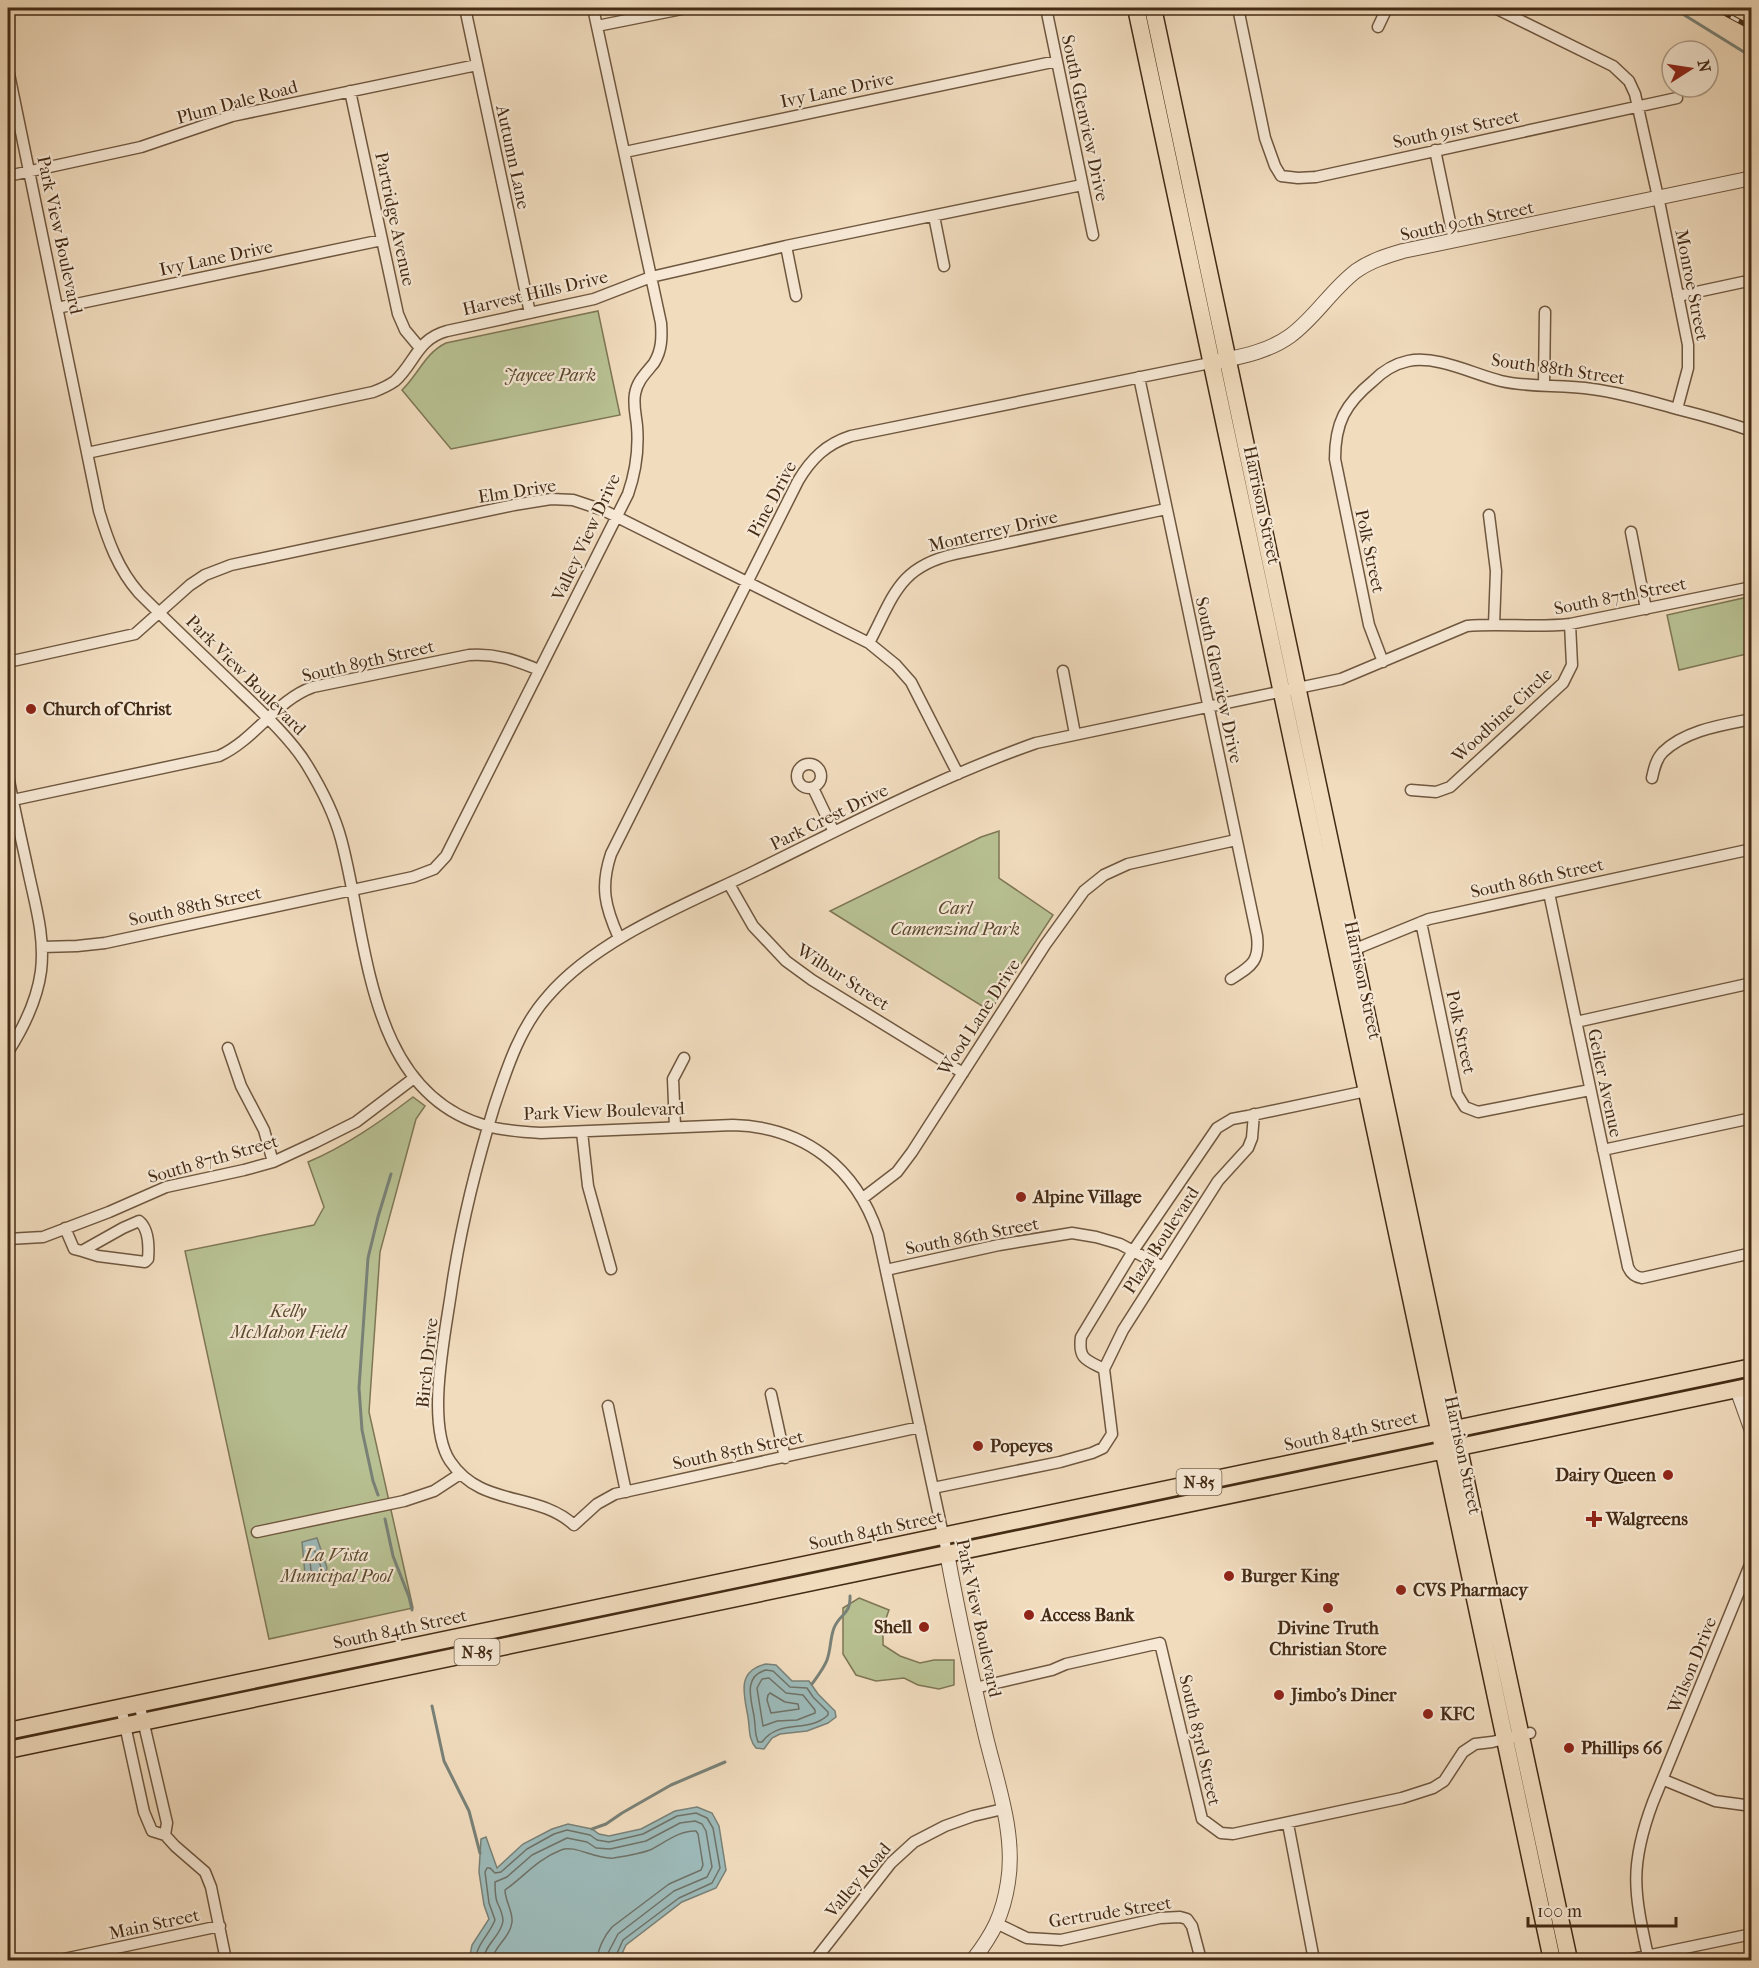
<svg xmlns="http://www.w3.org/2000/svg" width="1759" height="1968" font-family="'IM FELL French Canon',serif">
  <rect width="100%" height="100%" fill="#f1dcbe"/>
  <filter id="stains"><feTurbulence type="fractalNoise" baseFrequency=".00333" numOctaves="4"/><feColorMatrix values="0 0 0 0 .2 0 0 0 0 .09 0 0 0 0 .02 0 0 0 .5 -.17"/></filter>
  <radialGradient id="worn" r=".72"><stop offset=".6" stop-color="#630" stop-opacity="0"/><stop offset="1" stop-color="#630" stop-opacity=".3"/></radialGradient>
  <!-- green -->
  <path fill="#b8c193" stroke="#7e7654" stroke-width="1.5" d="M598 311 620 415 451 449 402 390C418 375 425 353 446 343Z
    M1748 597 1751 616V653L1679 670 1667 615Z
    M999 831V878L1053 915 990 1011 830 911 981 837Z
    M413 1097 425 1106 416 1119 380 1252 369 1412 413 1608 269 1639 185 1251 314 1225 324 1207 308 1162C346 1146 380 1122 413 1097Z
    M859 1598 889 1610 883 1627V1645L900 1656 920 1663 934 1660H954V1685L939 1689 918 1685 904 1678 876 1681 856 1675 843 1654V1608Z"/>
  <!-- water -->
  <path fill="#9dbab9" stroke="#798177" stroke-width="1.5" d="M317 1538 327 1568 323 1579 312 1582 305 1574 302 1542Z
    M766 1664 776 1665 792 1681H809L818 1694 835 1711 836 1717 828 1723 807 1731 780 1734 772 1738 764 1749 756 1748C748 1739 750 1728 748 1717 744 1694 736 1671 766 1664Z
    M697 1807 712 1813 719 1826 726 1870 716 1888 682 1902 626 1945 619 1960H469L472 1945 489 1919 484 1905 479 1872 481 1839 486 1837 497 1868 523 1844 552 1829 568 1824 592 1829 599 1834 609 1836 641 1829 675 1811Z"/>
  <g fill="none" stroke-linecap="round" stroke-linejoin="round">
    <!-- shore -->
    <path stroke="#707267" stroke-width="1.5" d="M311 1547 314 1549 321 1567 319 1573 316 1575 311 1571 309 1550Z
      M766 1670 773 1671 790 1687 807 1688 813 1697 828 1712V1715C808 1734 780 1718 762 1742H758L756 1735C755 1729 755 1722 754 1716 751 1699 743 1676 766 1670Z
      M769 1678 786 1693 803 1695 815 1710V1713L797 1720 777 1721 763 1726 757 1688 762 1679Z
      M770 1693 785 1702 798 1704 799 1709 771 1713 767 1700 768 1695Z
      M475 1960C477 1944 489 1935 495 1920L489 1903 485 1872 487 1868H490L495 1873 501 1872 527 1849 554 1834 567 1830 590 1835 597 1840 609 1842 643 1834 677 1816 696 1813 707 1818 713 1828 720 1868 712 1883 679 1898 623 1940 614 1960
      M483 1960C485 1944 501 1936 503 1921 503 1914 500 1908 497 1902 495 1896 495 1889 495 1882L507 1877 532 1855 567 1838 587 1842 596 1848 610 1849 646 1841 680 1823 695 1821 702 1824 706 1831 712 1867 707 1877 674 1891 618 1934 608 1953 606 1960
      M492 1960C494 1946 510 1938 512 1922 513 1911 505 1901 505 1890 525 1876 536 1860 561 1850 575 1844 595 1860 614 1858 626 1856 639 1854 650 1850 664 1843 680 1830 696 1831L698 1834 703 1865 701 1870 669 1884 612 1927C604 1936 598 1949 597 1960"/>
    <!-- stream -->
    <path stroke="#798177" stroke-width="3" d="M1673 8 1752 57
      M378 1495 373 1481 362 1430 359 1388 368 1258 378 1217 391 1174
      M385 1519 393 1556 409 1597 412 1610
      M812 1684C817 1677 824 1668 827 1660 831 1649 830 1638 834 1628 840 1613 851 1615 850 1596
      M432 1706 444 1761 469 1811 480 1853
      M592 1829 606 1824 622 1813 671 1785 725 1762"/>
    <defs>
      <path id="minor" d="M465 8 530 313
        M1046 8 1093 235
        M1238 8 1265 138 1275 166 1281 176 1298 178 1316 177 1677 98
        M1495 8 1613 66 1629 81 1635 94 1660 206 1688 345V368L1677 409
        M597 26 687 8
        M1378 27 1387 8
        M8 69 99 511C108 541 118 569 139 593 172 626 206 658 240 691 261 711 292 740 307 765 321 788 334 813 341 839 368 938 366 1093 487 1126 505 1131 523 1132 541 1133L733 1125C805 1127 856 1168 878 1234L947 1553
        M350 91 398 314 405 330 420 348
        M1435 150 1454 241
        M625 152 1057 61
        M8 176 141 147 232 116 477 65
        M934 216 944 266
        M786 246 796 296
        M1678 296 1743 282
        M57 308 382 240
        M1139 377 1257 936C1260 962 1251 966 1231 979
        M1544 385 1545 312
        M87 453 373 392C381 389 388 386 395 381 415 363 417 339 447 331L594 299 651 277 786 246 1082 185
        M1489 515 1496 571 1494 625
        M1631 532 1646 609
        M869 643C894 596 898 567 955 554L1166 509
        M8 662 135 634 190 585 205 575 231 565 514 505 551 499 573 500 603 510 869 643 896 665 911 682 958 774
        M1383 662 1369 625 1335 459C1335 423 1345 404 1373 381 1383 371 1394 364 1408 361 1437 355 1473 374 1501 381 1531 388 1562 384 1592 389 1623 393 1652 402 1681 410 1705 416 1729 423 1752 431
        M1063 671 1075 734
        M797 776a12 12 0 1 1 24 0a12 12 0 1 1-24 0Z
        M8 775C14 809 22 842 29 875 36 907 45 938 41 971 37 1001 24 1027 8 1052
        M1652 778C1654 769 1656 759 1663 752 1686 730 1722 725 1752 719
        M813 788 834 832
        M1411 790 1436 792 1450 787 1563 683 1572 665 1570 624
        M13 800 219 756C256 739 276 700 313 687L469 655C495 653 515 660 539 670
        M729 884 753 926 786 961 812 980 963 1073
        M1549 893 1628 1267C1631 1274 1635 1277 1642 1278L1752 1253
        M1421 922 1457 1094 1465 1107 1478 1112 1590 1090
        M619 938C605 907 600 887 611 854L798 481C811 459 826 444 851 436L1215 362
        M42 947 77 946 105 943 413 877 434 869 446 856 628 494C636 471 639 450 637 426 636 415 633 405 635 394 637 381 646 373 654 363 662 350 662 337 661 323L593 8
        M1349 948 1353 950 1429 919 1752 849
        M1576 1022 1752 983
        M228 1048 241 1086 264 1130 273 1162
        M675 1127 673 1079 684 1058
        M582 1132 588 1186 611 1269
        M1603 1150 1752 1118
        M863 1198 897 1172 912 1152 1045 945 1084 891 1104 875 1128 864 1236 840
        M139 1221C149 1229 149 1247 148 1259L145 1262 98 1256 82 1251 123 1228Z
        M65 1228 74 1249 82 1251
        M8 1239 43 1237 109 1212 166 1187 244 1170 273 1162 316 1142 356 1122 414 1078
        M886 1270 999 1245 1072 1233 1096 1237 1120 1244 1163 1267
        M1104 1369C1086 1360 1078 1359 1081 1337L1133 1251 1217 1128 1232 1119 1248 1116 1357 1093 1366 1091 1372 1094
        M771 1394 785 1458
        M608 1406 626 1492
        M920 1427 615 1494 597 1504 574 1525C537 1491 481 1508 450 1461 425 1423 446 1331 452 1286 461 1226 476 1166 494 1107 507 1068 520 1027 548 996 598 938 687 904 755 871 847 826 939 777 1036 743L1341 679 1467 626C1501 623 1536 628 1570 624L1752 587
        M933 1488 1060 1462 1092 1453 1103 1448 1112 1434 1104 1369 1123 1330 1218 1181 1248 1148 1252 1138 1254 1114
        M257 1532 404 1501 434 1491 460 1474
        M975 1688 1052 1670 1066 1664 1160 1643 1202 1819 1221 1833 1233 1834 1402 1798 1433 1788 1444 1781 1463 1752 1475 1744 1492 1742 1530 1733
        M139 1703 167 1823 165 1835
        M121 1707 144 1812 152 1831 165 1835 175 1846 205 1872 211 1887 226 1960
        M1664 1780 1715 1801 1752 1806
        M1288 1824 1314 1960
        M998 1924 1027 1938 1061 1940 1160 1918 1180 1917 1187 1919 1192 1926 1201 1960
        M1648 1956C1634 1892 1629 1866 1653 1802L1752 1560
        M59 1960 220 1926
        M815 1960 891 1863 914 1842 945 1826 973 1816 1003 1809
        M1627 1960 1752 1934"/>
      <path id="tertiary" d="M1220 361C1244 356 1269 351 1290 336 1315 318 1331 290 1356 271 1370 261 1386 256 1403 251L1752 178
        M1737 1389 1752 1431
        M947 1553C958 1613 971 1673 985 1733 996 1780 1016 1833 1008 1882 1003 1915 993 1934 973 1960"/>
      <path id="primary" d="M1136 8 1552 1960
        M1153 8 1455 1430 1569 1960
        M8 1731 1752 1367
        M8 1750 1752 1386"/>
    </defs>
    <!-- minor casing -->
    <use href="#minor" stroke="#6f573f" stroke-width="13"/>
    <!-- tertiary casing -->
    <use href="#tertiary" stroke="#6f573f" stroke-width="16"/>
    <!-- primary casing -->
    <use href="#primary" stroke="#442b15" stroke-width="19"/>
    <!-- minor -->
    <use href="#minor" stroke="#f6e8d5" stroke-width="10"/>
    <!-- tertiary -->
    <use href="#tertiary" stroke="#f6e8d5" stroke-width="14"/>
    <!-- primary -->
    <use href="#primary" stroke="#f1dcbe" stroke-width="16"/>
    <defs>
      <path id="rail" d="M1715 8 1752 28"/>
    </defs>
    <!-- rail casing -->
    <use href="#rail" stroke="#442b15" stroke-width="5"/>
    <!-- rail -->
    <use href="#rail" stroke="#f6e8d5" stroke-width="3" stroke-dasharray="9" stroke-linecap="butt"/>
  </g>
  <!-- markers -->
  <g fill="#8f2418" stroke="#f6e8d5" stroke-width="2">
    <circle cx="31" cy="709" r="6"/>
    <circle cx="1021" cy="1197" r="6"/>
    <circle cx="978" cy="1446" r="6"/>
    <circle cx="1668" cy="1475" r="6"/>
    <path d="M1591 1510h6v6h6v6h-6v6h-6v-6h-6v-6h6z"/>
    <circle cx="1229" cy="1576" r="6"/>
    <circle cx="1401" cy="1590" r="6"/>
    <circle cx="1328" cy="1608" r="6"/>
    <circle cx="1029" cy="1615" r="6"/>
    <circle cx="924" cy="1627" r="6"/>
    <circle cx="1279" cy="1695" r="6"/>
    <circle cx="1428" cy="1714" r="6"/>
    <circle cx="1569" cy="1748" r="6"/>
  </g>
  <g text-anchor="middle" stroke-width="4.5" stroke-linejoin="round" paint-order="stroke">
    <!-- shield labels -->
    <g fill="#f6e8d5" stroke="#79644f" stroke-width="1.5">
      <rect x="1176.5" y="1469" width="45" height="26" rx="4.5"/>
      <rect x="454.5" y="1639" width="45" height="26" rx="4.5"/>
    </g>
    <g font-size="16" font-weight="bold" fill="#442b15">
      <text x="1199" y="1488">N-85</text>
      <text x="477" y="1658">N-85</text>
    </g>
    <!-- street labels -->
    <g font-size="18" fill="#442b15" stroke="#f6e8d5">
      <text transform="translate(837 90) rotate(-12)" y="6">Ivy Lane Drive</text>
      <text transform="translate(237 102) rotate(-15)" y="6">Plum Dale Road</text>
      <text transform="translate(1085 118) rotate(78)" y="6">South Glenview Drive</text>
      <text transform="translate(1456 129) rotate(-12)" y="6">South 91st Street</text>
      <text transform="translate(513 157) rotate(78)" y="6">Autumn Lane</text>
      <text transform="translate(395 219) rotate(78)" y="6">Partridge Avenue</text>
      <text transform="translate(1467 221) rotate(-12)" y="6">South 90th Street</text>
      <text transform="translate(60 235) rotate(78)" y="6">Park View Boulevard</text>
      <text transform="translate(216 258) rotate(-12)" y="6">Ivy Lane Drive</text>
      <text transform="translate(1692 285) rotate(79)" y="6">Monroe Street</text>
      <text transform="translate(535 293) rotate(-13)" y="6">Harvest Hills Drive</text>
      <text transform="translate(1558 369) rotate(8)" y="6">South 88th Street</text>
      <text transform="translate(517 491) rotate(-9)" y="6">Elm Drive</text>
      <text transform="translate(772 499) rotate(-62)" y="6">Pine Drive</text>
      <text transform="translate(1262 505) rotate(78)" y="6">Harrison Street</text>
      <text transform="translate(993 531) rotate(-13)" y="6">Monterrey Drive</text>
      <text transform="translate(586 537) rotate(-65)" y="6">Valley View Drive</text>
      <text transform="translate(1370 551) rotate(78)" y="6">Polk Street</text>
      <text transform="translate(1620 596) rotate(-11)" y="6">South 87th Street</text>
      <text transform="translate(368 661) rotate(-13)" y="6">South 89th Street</text>
      <text transform="translate(246 675) rotate(45)" y="6">Park View Boulevard</text>
      <text transform="translate(1219 680) rotate(78)" y="6">South Glenview Drive</text>
      <text transform="translate(1502 715) rotate(-43)" y="6">Woodbine Circle</text>
      <text transform="translate(829 817) rotate(-26)" y="6">Park Crest Drive</text>
      <text transform="translate(1537 878) rotate(-12)" y="6">South 86th Street</text>
      <text transform="translate(195 906) rotate(-12)" y="6">South 88th Street</text>
      <text transform="translate(843 977) rotate(33)" y="6">Wilbur Street</text>
      <text transform="translate(1363 980) rotate(78)" y="6">Harrison Street</text>
      <text transform="translate(979 1017) rotate(-57)" y="6">Wood Lane Drive</text>
      <text transform="translate(1461 1032) rotate(78)" y="6">Polk Street</text>
      <text transform="translate(1605 1083) rotate(78)" y="6">Geiler Avenue</text>
      <text transform="translate(604 1111) rotate(-2)" y="6">Park View Boulevard</text>
      <text transform="translate(213 1159) rotate(-16)" y="6">South 87th Street</text>
      <text transform="translate(972 1236) rotate(-11)" y="6">South 86th Street</text>
      <text transform="translate(1161 1240) rotate(-57)" y="6">Plaza Boulevard</text>
      <text transform="translate(427 1363) rotate(-84)" y="6">Birch Drive</text>
      <text transform="translate(1351 1431) rotate(-12)" y="6">South 84th Street</text>
      <text transform="translate(738 1450) rotate(-12)" y="6">South 85th Street</text>
      <text transform="translate(1463 1455) rotate(78)" y="6">Harrison Street</text>
      <text transform="translate(876 1530) rotate(-12)" y="6">South 84th Street</text>
      <text transform="translate(979 1618) rotate(78)" y="6">Park View Boulevard</text>
      <text transform="translate(400 1629) rotate(-12)" y="6">South 84th Street</text>
      <text transform="translate(1692 1665) rotate(-68)" y="6">Wilson Drive</text>
      <text transform="translate(1200 1740) rotate(77)" y="6">South 83rd Street</text>
      <text transform="translate(858 1880) rotate(-50)" y="6">Valley Road</text>
      <text transform="translate(1110 1912) rotate(-9)" y="6">Gertrude Street</text>
      <text transform="translate(154 1924) rotate(-12)" y="6">Main Street</text>
    </g>
    <!-- park labels -->
    <g font-size="18" font-style="italic" fill="#5b492e" stroke="#f6e8d5">
      <text x="550" y="381">Jaycee Park</text>
      <text x="955" y="914">Carl<tspan x="955" dy="21">Camenzind Park</tspan></text>
      <text x="288" y="1317">Kelly<tspan x="288" dy="21">McMahon Field</tspan></text>
      <text x="336" y="1561">La Vista<tspan x="336" dy="21">Municipal Pool</tspan></text>
    </g>
    <!-- poi labels -->
    <g font-size="18" font-weight="bold" fill="#442b15" stroke="#f6e8d5" text-anchor="start">
      <text x="43" y="715">Church of Christ</text>
      <text x="1033" y="1203">Alpine Village</text>
      <text x="990" y="1452">Popeyes</text>
      <text x="1656" y="1481" text-anchor="end">Dairy Queen</text>
      <text x="1606" y="1525">Walgreens</text>
      <text x="1241" y="1582">Burger King</text>
      <text x="1413" y="1596">CVS Pharmacy</text>
      <text x="1041" y="1621">Access Bank</text>
      <text x="912" y="1633" text-anchor="end">Shell</text>
      <text x="1328" y="1634" text-anchor="middle">Divine Truth<tspan x="1328" dy="21">Christian Store</tspan></text>
      <text x="1291" y="1701">Jimbo's Diner</text>
      <text x="1440" y="1720">KFC</text>
      <text x="1581" y="1754">Phillips 66</text>
    </g>
  </g>
  <!-- margin -->
  <rect width="1759" height="1968" fill="none" stroke="#f1dcbe" stroke-width="30"/>
  <rect x="9" y="9" width="1741" height="1950" fill="none" stroke="#442b15" stroke-width="3"/>
  <rect x="15" y="15" width="1729" height="1938" fill="none" stroke="#442b15" stroke-width="1.5"/>
  <!-- north arrow -->
  <g transform="translate(1690 69) rotate(78)"><circle r="28" fill="#f6e8d5" stroke="#af9c88" stroke-width="1.5"/>
  <path d="M0-4.5L10 22L0 15L-10 22Z" fill="#8f2418"/>
  <text y="-9" font-size="16" font-weight="bold" text-anchor="middle" fill="#442b15">N</text>
  </g>
  <!-- scale -->
  <path d="M1528 1917v9h148v-9" fill="none" stroke="#442b15" stroke-width="3"/>
  <text x="1537" y="1917" font-size="18" fill="#442b15" stroke="#f6e8d5" stroke-width="4.5" paint-order="stroke">100 m</text>
  <rect width="100%" height="100%" filter="url(#stains)"/>
  <rect width="100%" height="100%" fill="url(#worn)"/>
</svg>
